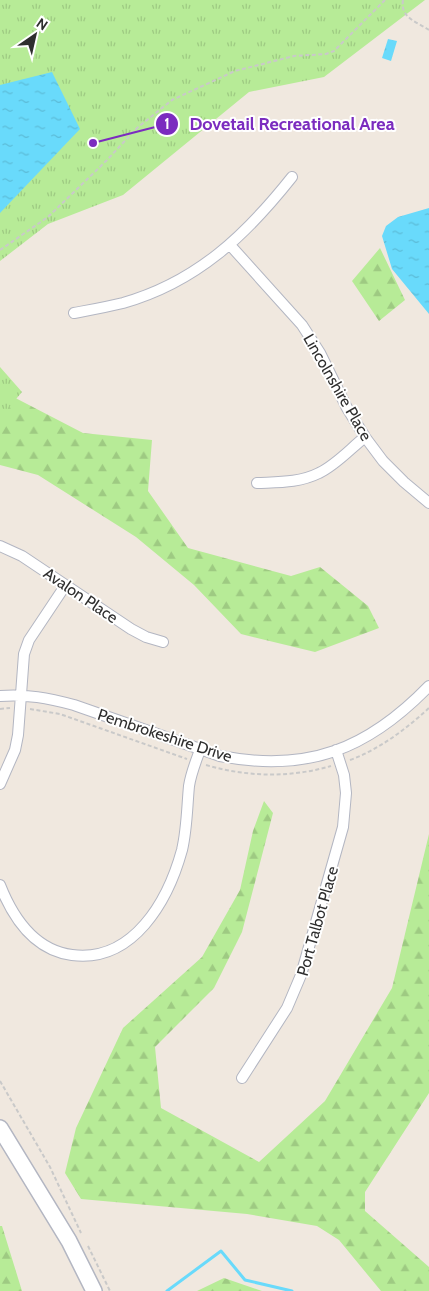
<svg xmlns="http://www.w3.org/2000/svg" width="429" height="1291" font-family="Cabin,sans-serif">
  <defs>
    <pattern id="forest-firs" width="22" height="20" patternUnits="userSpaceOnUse" patternTransform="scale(1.25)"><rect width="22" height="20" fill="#b7eb97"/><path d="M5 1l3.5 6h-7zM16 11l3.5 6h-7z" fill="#9eca82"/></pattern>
    <pattern id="park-tufts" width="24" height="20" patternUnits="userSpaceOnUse" patternTransform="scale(1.25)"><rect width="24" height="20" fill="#b7eb97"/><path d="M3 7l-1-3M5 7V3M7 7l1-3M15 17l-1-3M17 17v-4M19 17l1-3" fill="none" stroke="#9eca82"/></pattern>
    <pattern id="water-ripples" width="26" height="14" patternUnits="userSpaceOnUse" patternTransform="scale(1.25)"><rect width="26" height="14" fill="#69dafb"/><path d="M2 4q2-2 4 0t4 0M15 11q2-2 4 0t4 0" fill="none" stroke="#5bbbd7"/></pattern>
  </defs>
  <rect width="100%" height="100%" fill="#f0e8df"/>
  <!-- forest -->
  <path fill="url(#forest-firs)" d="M380 248 405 300 379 321 352 281Z
    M0 390 83 433 152 440 148 491 188 548 291 576 320 567 368 606 379 628 315 652 241 634 194 585 136 537 38 475 0 465Z
    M264 801 273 813 242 932 214 988 155 1047 161 1108 259 1162 325 1101 392 988 429 834V1093L365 1192V1211L429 1267V1291H381L339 1240 317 1226 247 1214 81 1199 65 1173 76 1128 123 1028 202 957 240 890 253 831Z
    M0 1226H2L22 1291H0Z
    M224 1278 262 1291H197Z"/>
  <!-- park -->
  <path fill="url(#park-tufts)" d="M0 0H425L324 77 249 92 123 195 48 224 0 261Z
    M0 367 22 392 0 418Z"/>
  <!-- water -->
  <path fill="url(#water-ripples)" d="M388 39 397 41 391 61 382 58Z
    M52 72 80 129 0 213V85Z
    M429 208V314L392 269 382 236 386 226 398 217Z"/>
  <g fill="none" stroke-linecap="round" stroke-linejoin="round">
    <!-- stream -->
    <path stroke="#69dafb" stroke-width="3" d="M167 1291 221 1251 245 1280 292 1291"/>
    <defs>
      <path id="street" d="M230 245 302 325 320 353 347 408 365 437 383 461 404 482 429 503
        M74 313C90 310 107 307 123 303 197 282 246 235 292 177
        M257 483C278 482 299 483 319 473 336 465 350 449 365 437
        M0 546 22 556 131 629 146 637 163 642
        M0 696C27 694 48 698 74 705L220 756C308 773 368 749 429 686
        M0 784 15 750 18 735 24 654 29 640 65 586
        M0 885C13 918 34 950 72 955 133 963 168 901 182 850 187 829 187 807 189 786 191 773 196 761 200 750
        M242 1078 287 1008 301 975 343 827 346 793 344 775 336 750"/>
      <path id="secondary" d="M0 1128 69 1241 94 1291"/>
    </defs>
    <!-- street casing -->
    <use href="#street" stroke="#b3b6c2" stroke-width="12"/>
    <!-- secondary casing -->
    <use href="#secondary" stroke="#b3b6c2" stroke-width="18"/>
    <!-- path -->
    <path stroke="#c9c9c9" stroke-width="2" stroke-dasharray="4 2.5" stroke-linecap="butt" d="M403 0C400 18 417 22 429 30
      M0 250 48 217 106 161 137 128 172 100 235 71 294 56 326 54 334 51 385 0
      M0 709 10 708
      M30 709 60 714 187 759
      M350 760C380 749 406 729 429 708
      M206 765C247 777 290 778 331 766
      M0 1081 50 1167 81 1233
      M88 1246 110 1291"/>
    <!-- street -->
    <use href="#street" stroke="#fff" stroke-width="10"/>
    <!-- secondary -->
    <use href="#secondary" stroke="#fff" stroke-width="15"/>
  </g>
  <g text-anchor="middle" stroke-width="4" stroke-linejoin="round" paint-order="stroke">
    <!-- street labels -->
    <g font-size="16" fill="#2e2e2e" stroke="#fff">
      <text transform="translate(338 387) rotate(60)" y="6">Lincolnshire Place</text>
      <text transform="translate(81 595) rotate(34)" y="6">Avalon Place</text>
      <text transform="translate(165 735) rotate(18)" y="6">Pembrokeshire Drive</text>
      <text transform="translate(317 921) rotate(-74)" y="6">Port Talbot Place</text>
    </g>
  </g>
  <!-- callouts -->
  <path fill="none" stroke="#7b2cbf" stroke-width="2" d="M93 143L167 124"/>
  <g fill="#7b2cbf" stroke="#fff" stroke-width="2">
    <circle cx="93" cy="143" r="5"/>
    <circle cx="167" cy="124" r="12"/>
  </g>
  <g font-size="15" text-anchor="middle" font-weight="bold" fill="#fff">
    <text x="167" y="129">1</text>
  </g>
  <g font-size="18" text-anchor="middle" font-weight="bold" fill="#7b2cbf" stroke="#fff" stroke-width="4" stroke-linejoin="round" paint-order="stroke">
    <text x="292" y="130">Dovetail Recreational Area</text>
  </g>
  <!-- north arrow -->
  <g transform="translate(35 35) rotate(34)" stroke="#ffffff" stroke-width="4" paint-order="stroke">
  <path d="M0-4L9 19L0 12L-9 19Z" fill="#2e2e2e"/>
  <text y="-8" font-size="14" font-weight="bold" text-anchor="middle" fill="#2e2e2e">N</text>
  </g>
</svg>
